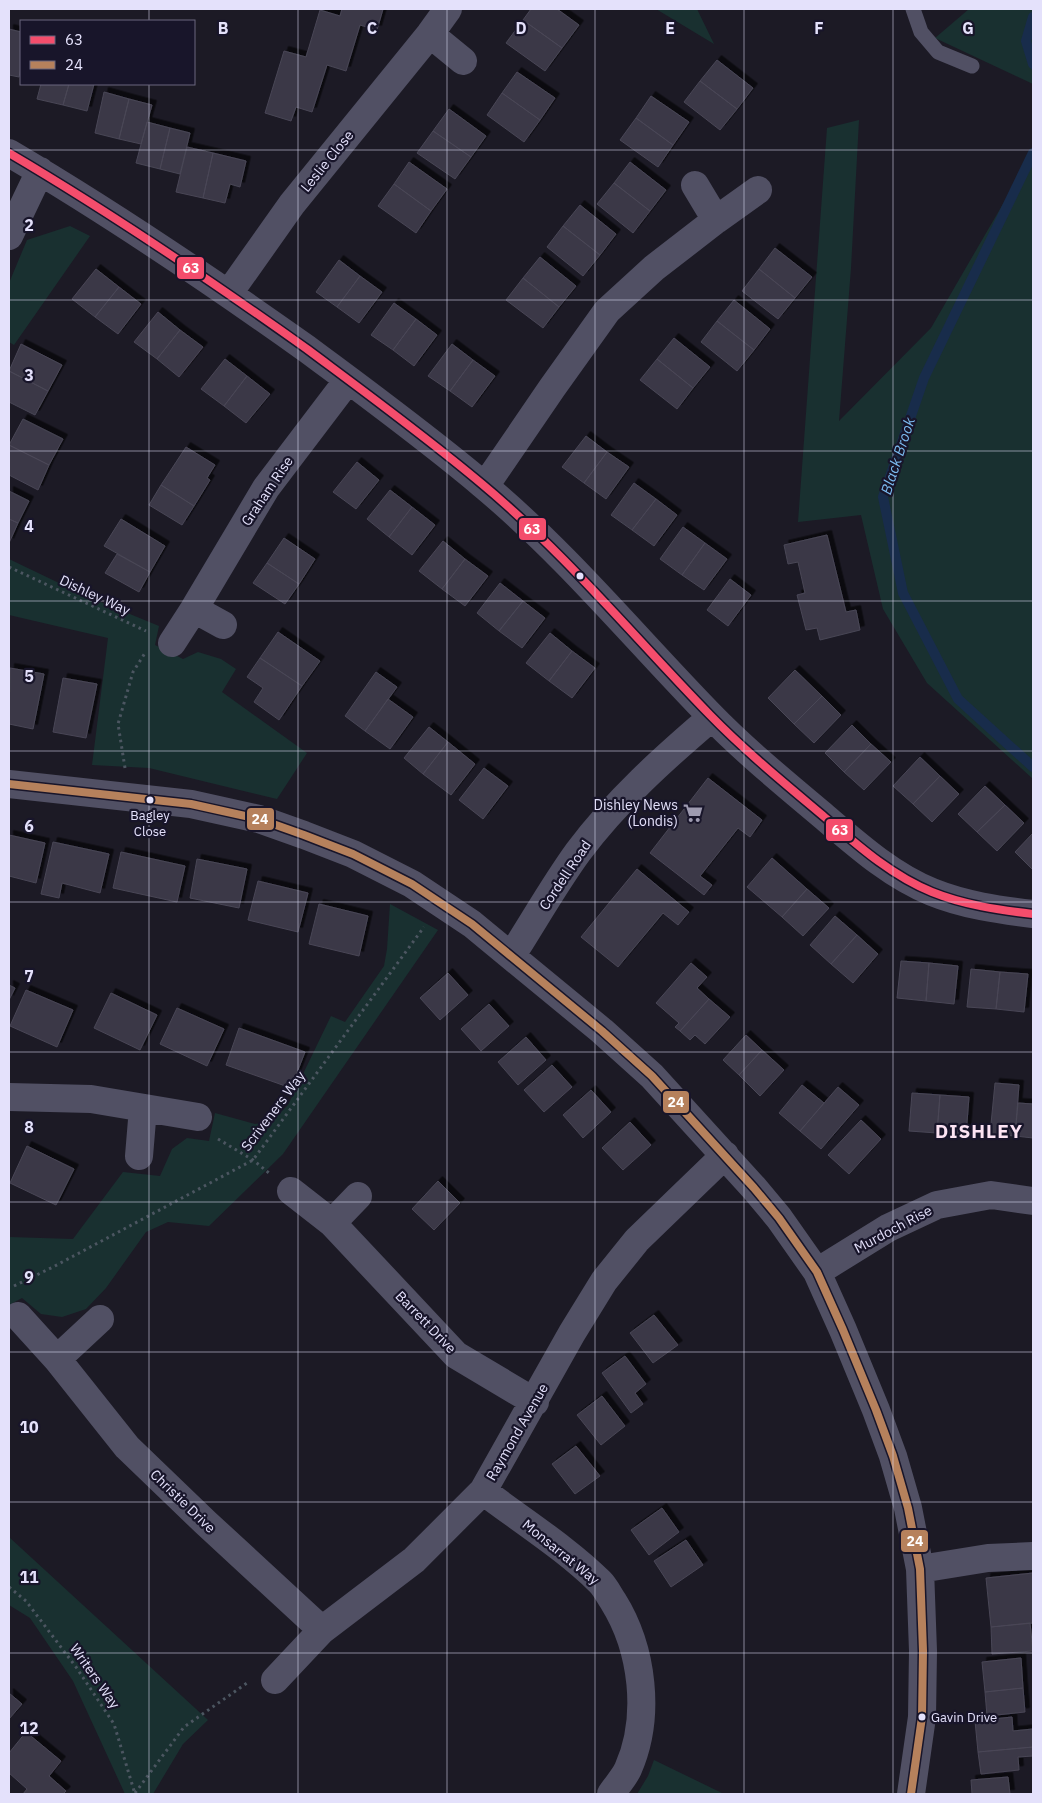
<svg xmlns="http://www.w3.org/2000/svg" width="1042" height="1803" font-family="'IBM Plex Sans',sans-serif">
  <defs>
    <filter id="shadow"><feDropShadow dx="4.5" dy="-4.5" stdDeviation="0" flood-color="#0009"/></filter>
  </defs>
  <rect width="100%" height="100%" fill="#1c1a25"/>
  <!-- green -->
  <path fill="#193030" d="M656 9H697L714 44Z
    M969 9H1033V84L935 38Z
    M859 120 851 268 839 421 931 328 1033 152V779L927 683 883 609 861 515 798 522 827 128Z
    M70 226 90 236 14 345 9 342V283L27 240Z
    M9 559 86 596 159 626 155 645 183 659 198 652 221 659 236 669 222 692 307 753 277 799 149 768 92 765 108 638 9 615Z
    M390 904 438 930 283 1154 209 1226 168 1222 146 1232 106 1288 86 1309 62 1317 41 1314 22 1298 9 1305V1237L73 1239 123 1172 160 1176 172 1149 187 1138 209 1141 215 1113 255 1124 272 1121 288 1105 331 1016 345 1022 384 966 387 949Z
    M9 1537 208 1720 183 1744 153 1794H125L73 1681 30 1618 9 1605Z
    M654 1760 724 1794H637L648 1776Z"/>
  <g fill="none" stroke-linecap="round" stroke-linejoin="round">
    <!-- stream -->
    <path stroke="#182c4b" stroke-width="10" d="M1033 17 1026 41 1033 64
      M1033 153 924 378 883 497 903 593 958 699 1033 767"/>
  </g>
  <!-- building -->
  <path fill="#3b3946" stroke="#494656" filter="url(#shadow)" d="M342 9H383L377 30 360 25 346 71 327 65 312 112 296 107 291 121 265 113 284 51 306 57 320 10 340 16Z
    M531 9H557L579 25 562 48 523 20Z
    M523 20 562 48 545 71 506 43Z
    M9 29 21 32V67L19 77 9 75Z
    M717 60 753 88 737 109 700 81Z
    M517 72 555 98 540 120 502 93Z
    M700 81 737 109 720 130 684 102Z
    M41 84H69L63 105 37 99Z
    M69 84H94L87 111 63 105Z
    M104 92 129 99 119 139 95 133Z
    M502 93 540 120 524 142 487 115Z
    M651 96 689 122 673 145 636 118Z
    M129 99 152 105 141 144 119 139Z
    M449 109 486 136 471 157 433 131Z
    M636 118 673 145 658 167 620 140Z
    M147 122 170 128 160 169 136 163Z
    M170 128 190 133 180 174 160 169Z
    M433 131 471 157 455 179 417 153Z
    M187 147 213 153 203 198 176 192Z
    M213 153 246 161 240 187 230 184 225 203 203 198Z
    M409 162 447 189 431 211 394 184Z
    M630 162 666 190 650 211 614 183Z
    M614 183 650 211 633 233 597 204Z
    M394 184 431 211 416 233 378 206Z
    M580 205 616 234 600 255 563 226Z
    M563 226 600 255 583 276 547 247Z
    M775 248 812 277 795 298 759 269Z
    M540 257 576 286 559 307 523 278Z
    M339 260 360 276 337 307 316 292Z
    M96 269 119 287 95 317 72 299Z
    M759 269 795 298 778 319 742 291Z
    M360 276 382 292 359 323 337 307Z
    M523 278 559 307 543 328 506 300Z
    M119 287 141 304 118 334 95 317Z
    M734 300 770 329 754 350 717 321Z
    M394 303 416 319 393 350 371 335Z
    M158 312 180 330 157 359 134 342Z
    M416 319 437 335 414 366 393 350Z
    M717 321 754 350 737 371 701 342Z
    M180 330 203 347 179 377 157 359Z
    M674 338 710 367 693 388 657 359Z
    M21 344 62 365 48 391 9 371Z
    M452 344 473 360 450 391 428 376Z
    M225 359 247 376 224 406 201 389Z
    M657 359 693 388 677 409 640 380Z
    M473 360 495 376 472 407 450 391Z
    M9 371 48 391 35 415 9 402Z
    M247 376 270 394 246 423 224 406Z
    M23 419 63 439 49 465 9 445Z
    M586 436 607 452 584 483 562 467Z
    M9 445 49 465 38 490 9 475Z
    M186 447 215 465 207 478 210 480 194 506 161 485Z
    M607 452 629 467 606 499 584 483Z
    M357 462 379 480 356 509 333 492Z
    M634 483 656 499 632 530 611 515Z
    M161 485 194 506 182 525 149 505Z
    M390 490 412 507 389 537 367 519Z
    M9 491 29 501 18 523 9 519Z
    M656 499 677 515 654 546 632 530Z
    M412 507 435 525 412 555 389 537Z
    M9 519 18 523 9 543Z
    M121 519 165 546 150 572 104 546Z
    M683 527 705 543 682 575 660 559Z
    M827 535 846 612 856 610 860 630 820 640 817 628 806 630 797 595 805 593 798 562 788 564 784 545Z
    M284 538 315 559 299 584 267 563Z
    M443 541 465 559 442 589 419 571Z
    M705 543 727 559 704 590 682 575Z
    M117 554 150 572 139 592 105 573Z
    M465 559 488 576 465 606 442 589Z
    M267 563 299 584 285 604 253 583Z
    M730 579 751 595 728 626 707 610Z
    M500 583 523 601 499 631 477 613Z
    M523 601 545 618 522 648 499 631Z
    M278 632 320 661 302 686 260 658Z
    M550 633 572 651 549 681 526 663Z
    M572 651 595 668 572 698 549 681Z
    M260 658 302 686 279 720 254 702 263 688 247 677Z
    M10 668 44 674 33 729 9 724Z
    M795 670 822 696 794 724 768 698Z
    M376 672 397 687 365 731 345 716Z
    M63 678 97 684 86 738 53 732Z
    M822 696 841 715 814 743 794 724Z
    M388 699 413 717 390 749 365 731Z
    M852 725 871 744 844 772 825 753Z
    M429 727 448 742 423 774 404 758Z
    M448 742 475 764 451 795 423 774Z
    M871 744 891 762 864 790 844 772Z
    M920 757 940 776 913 804 893 786Z
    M484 768 508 786 483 819 459 800Z
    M940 776 959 794 932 822 913 804Z
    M708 778 762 820 750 837 738 828 700 876 712 885 704 895 650 853Z
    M985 786 1005 805 977 832 958 814Z
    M1005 805 1024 823 997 851 977 832Z
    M1033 833V870L1015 852Z
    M9 835 45 843 36 883 9 876Z
    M53 842 109 854 100 893 62 883 59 898 41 894Z
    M121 852 185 866 177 902 113 888Z
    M772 858 807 889 782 917 747 887Z
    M197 859 247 869 239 908 190 898Z
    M637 869 689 912 678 925 663 913 618 967 581 937Z
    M258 881 308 893 298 932 248 920Z
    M807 889 829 908 803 936 782 917Z
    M319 904 368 916 359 956 309 944Z
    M835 916 857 935 831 964 810 945Z
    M857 935 878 954 853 983 831 964Z
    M901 961 929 963 926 1001 897 998Z
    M691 963 707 977 697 988 709 999 680 1031 675 1027 679 1023 656 1003Z
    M929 963 958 966 954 1004 926 1001Z
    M971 969 1000 972 996 1009 967 1007Z
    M1000 972 1028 974 1024 1012 996 1009Z
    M448 973 468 995 440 1020 420 998Z
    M9 985 15 988 9 1000Z
    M26 990 73 1010 57 1047 10 1026Z
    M111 993 157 1015 140 1050 94 1028Z
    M709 999 730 1017 705 1044 695 1035 690 1040 680 1031Z
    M489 1004 509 1026 481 1051 461 1029Z
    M177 1008 224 1029 207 1066 160 1044Z
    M239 1028 305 1052 291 1088 226 1065Z
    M746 1035 762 1050 739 1075 723 1060Z
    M526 1037 546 1060 518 1085 498 1062Z
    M762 1050 784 1070 760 1096 739 1075Z
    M552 1065 572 1087 544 1112 524 1090Z
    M995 1083 1019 1085 1015 1136 990 1134Z
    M802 1085 824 1103 800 1131 779 1113Z
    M838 1087 859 1105 821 1149 800 1131Z
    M591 1090 611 1112 583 1138 563 1115Z
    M912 1093 940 1095 937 1133 909 1131Z
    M940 1095 969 1097 966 1135 937 1133Z
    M1018 1103 1033 1104V1138L1015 1136Z
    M861 1120 881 1139 849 1174 828 1155Z
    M630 1122 651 1145 623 1170 602 1148Z
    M27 1146 74 1169 56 1205 10 1183Z
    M438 1181 460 1203 434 1230 412 1209Z
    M654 1315 678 1345 653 1363 630 1333Z
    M625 1356 646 1384 635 1393 643 1404 631 1413 602 1373Z
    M602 1396 625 1426 601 1445 577 1415Z
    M576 1446 600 1476 575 1494 552 1464Z
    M662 1508 679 1532 649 1555 631 1530Z
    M686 1540 703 1565 671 1587 654 1561Z
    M1033 1573V1623L991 1627 986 1578Z
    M1030 1623 1033 1651 992 1654 991 1627Z
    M1021 1658 1023 1688 985 1692 982 1662Z
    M1023 1688 1025 1712 987 1716 985 1692Z
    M9 1693 22 1704 9 1719Z
    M1012 1717 1013 1731 1033 1729V1747L978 1752 975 1721Z
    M26 1732 61 1761 49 1776 66 1791 63 1794H23L27 1789 9 1773V1753Z
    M1033 1747V1756L1018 1757 1019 1770 981 1774 978 1752Z
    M1008 1777 1010 1794H972L971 1780Z"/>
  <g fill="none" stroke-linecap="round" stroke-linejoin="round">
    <!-- path -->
    <path stroke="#4c5661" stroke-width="3" stroke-dasharray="2.5 4" stroke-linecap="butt" d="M9 567 146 631
      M125 768 118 724 133 672 145 653
      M218 1139 253 1160 269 1173
      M14 1286 53 1267 253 1160 424 927
      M9 1587 26 1601 76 1667 114 1724 135 1794
      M135 1793 184 1727 247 1683"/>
    <!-- service -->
    <path stroke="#515064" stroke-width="15" d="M913 9 921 32 938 52 972 66"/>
    <!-- minor -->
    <path stroke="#515064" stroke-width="28" d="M430 34 463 61
      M9 153C111 213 210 280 307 349 366 393 425 436 482 484 565 553 634 637 710 715 744 750 783 782 821 814 855 843 890 875 932 892 964 905 999 910 1033 914
      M695 185 716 220
      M9 236 40 171
      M229 293 292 204 430 34 448 9
      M485 486 552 388 607 311 654 268 716 220 758 190
      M194 609 223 625
      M172 643 194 609 266 488 348 380
      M9 784 191 804 259 819 304 835 353 854 412 884 472 924 602 1031 652 1076 754 1188 779 1218 817 1272 843 1330 876 1410 893 1456 908 1508 920 1569 923 1651 922 1717 911 1794
      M512 955C534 921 554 885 578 852 616 801 664 758 712 717
      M9 1097 91 1099 198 1117
      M139 1156 143 1108
      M291 1191 332 1223 456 1355 535 1402
      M332 1223 358 1196
      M817 1272 888 1228 937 1205 991 1195 1033 1201
      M18 1316 57 1359 127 1447 206 1523 322 1630
      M57 1359 100 1319
      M483 1491C521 1520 567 1549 600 1582 605 1587 609 1595 613 1601 643 1649 651 1717 628 1769 624 1778 616 1786 611 1794
      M920 1569 988 1558 1033 1556
      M275 1680 322 1630 414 1560 483 1491 572 1333 604 1281 637 1240 725 1155"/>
    <defs>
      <path id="bus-1" d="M9 153C111 213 210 280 307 349 366 393 425 436 482 484 565 553 634 637 710 715 744 750 783 782 821 814 855 843 890 875 932 892 964 905 999 910 1033 914"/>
      <path id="bus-2" d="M9 784 191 804 259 819 304 835 353 854 412 884 472 924 602 1031 652 1076 754 1188 779 1218 817 1272 843 1330 876 1410 893 1456 908 1508 920 1569 923 1651 922 1717 911 1794"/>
    </defs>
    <!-- bus-1 casing -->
    <use href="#bus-1" stroke="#18152a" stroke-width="11"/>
    <!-- bus-2 casing -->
    <use href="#bus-2" stroke="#18152a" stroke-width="11"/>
    <!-- bus-1 -->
    <use href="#bus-1" stroke="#f44d6c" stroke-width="8"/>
    <!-- bus-2 -->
    <use href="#bus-2" stroke="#b6815c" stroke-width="8"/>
  </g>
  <!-- grid -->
  <path fill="none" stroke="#e4e1fb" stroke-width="1" stroke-opacity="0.55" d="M149 9V21M298 9V1794M447 9V1794M595 9V1794M744 9V1794M893 9V1794M149 84V1794M9 150H1033M9 300H1033M9 451H1033M9 601H1033M9 751H1033M9 902H1033M9 1052H1033M9 1202H1033M9 1352H1033M9 1502H1033M9 1653H1033"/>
  <!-- icons -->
  <defs>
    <symbol id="supermarket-bare" viewBox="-9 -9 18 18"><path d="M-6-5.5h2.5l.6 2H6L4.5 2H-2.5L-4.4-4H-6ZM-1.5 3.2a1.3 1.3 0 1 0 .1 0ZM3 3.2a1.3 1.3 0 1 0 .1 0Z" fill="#9e9bb0" stroke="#18152a" stroke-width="2.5" paint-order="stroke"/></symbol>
  </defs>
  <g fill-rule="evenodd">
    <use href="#supermarket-bare" x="679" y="799" width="28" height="28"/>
  </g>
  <!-- markers -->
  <g fill="#e4e1fb" stroke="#18152a" stroke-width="2">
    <circle cx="580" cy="576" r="4.5"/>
    <circle cx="150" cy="800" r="4.5"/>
    <circle cx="922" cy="1717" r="4.5"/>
  </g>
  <g text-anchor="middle" stroke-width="4.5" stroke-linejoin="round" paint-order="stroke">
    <!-- bus labels -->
    <g font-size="13" fill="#e4e1fb" stroke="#18152a">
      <text x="150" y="820">Bagley<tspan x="150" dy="16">Close</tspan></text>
      <text x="931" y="1722" text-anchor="start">Gavin Drive</text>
    </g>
    <!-- street labels -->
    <g font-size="14" fill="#e4e1fb" stroke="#18152a">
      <text transform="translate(327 161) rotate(-51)" y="5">Leslie Close</text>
      <text transform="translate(267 491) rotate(-56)" y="5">Graham Rise</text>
      <text transform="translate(95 595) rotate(25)" y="5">Dishley Way</text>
      <text transform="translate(565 875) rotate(-56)" y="5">Cordell Road</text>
      <text transform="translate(273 1111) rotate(-53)" y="5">Scriveners Way</text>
      <text transform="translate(893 1229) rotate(-28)" y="5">Murdoch Rise</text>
      <text transform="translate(426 1322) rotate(46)" y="5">Barrett Drive</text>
      <text transform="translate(517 1432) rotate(-60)" y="5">Raymond Avenue</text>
      <text transform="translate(183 1501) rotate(44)" y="5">Christie Drive</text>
      <text transform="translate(561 1552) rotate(39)" y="5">Monsarrat Way</text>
      <text transform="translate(95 1676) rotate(55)" y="5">Writers Way</text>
    </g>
    <!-- poi labels -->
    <g font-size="14" fill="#e4e1fb" stroke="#18152a" text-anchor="end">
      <text x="678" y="810">Dishley News<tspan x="678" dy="16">(Londis)</tspan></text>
    </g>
    <!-- water labels -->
    <g font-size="15" font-style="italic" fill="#7bbaef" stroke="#18152a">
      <text transform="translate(898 456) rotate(-72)" y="5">Black Brook</text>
    </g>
    <!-- district labels -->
    <g font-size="19" font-weight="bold" letter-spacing="1" fill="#fce3f3" stroke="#18152a">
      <text x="979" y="1138">DISHLEY</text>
    </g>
  </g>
  <g font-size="16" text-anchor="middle" font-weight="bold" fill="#e4e1fb" stroke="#18152a" stroke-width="4.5" stroke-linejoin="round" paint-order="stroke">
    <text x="223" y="34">B</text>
    <text x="372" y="34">C</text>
    <text x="521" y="34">D</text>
    <text x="670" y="34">E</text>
    <text x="819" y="34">F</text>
    <text x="968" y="34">G</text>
    <text x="29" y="231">2</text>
    <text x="29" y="381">3</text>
    <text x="29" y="532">4</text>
    <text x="29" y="682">5</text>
    <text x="29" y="832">6</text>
    <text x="29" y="982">7</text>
    <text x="29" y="1133">8</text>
    <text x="29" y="1283">9</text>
    <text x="29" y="1433">10</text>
    <text x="29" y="1583">11</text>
    <text x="29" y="1734">12</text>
  </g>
  <g stroke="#18152a" stroke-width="2">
    <rect x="176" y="256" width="29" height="24" rx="5" fill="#f44d6c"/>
    <rect x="518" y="517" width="29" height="24" rx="5" fill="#f44d6c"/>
    <rect x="246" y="807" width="29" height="24" rx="5" fill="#b6815c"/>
    <rect x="825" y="818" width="29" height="24" rx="5" fill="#f44d6c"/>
    <rect x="662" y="1090" width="28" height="24" rx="5" fill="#b6815c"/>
    <rect x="900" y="1529" width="29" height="24" rx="5" fill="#b6815c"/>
  </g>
  <g font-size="14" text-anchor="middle" font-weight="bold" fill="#fff">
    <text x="191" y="273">63</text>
    <text x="532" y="534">63</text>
    <text x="260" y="824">24</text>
    <text x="840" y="835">63</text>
    <text x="676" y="1107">24</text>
    <text x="915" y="1546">24</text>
  </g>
  <!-- border -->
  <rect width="1042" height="1803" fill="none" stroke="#e4e1fb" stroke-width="20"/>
  <!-- legend -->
  <rect x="20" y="20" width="175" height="65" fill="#18152a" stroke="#6a677e"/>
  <rect x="30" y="36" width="25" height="8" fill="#f44d6c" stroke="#6a677e"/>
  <text x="65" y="45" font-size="15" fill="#e4e1fb">63</text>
  <rect x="30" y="61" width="25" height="8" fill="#b6815c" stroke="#6a677e"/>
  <text x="65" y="70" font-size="15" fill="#e4e1fb">24</text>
</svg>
